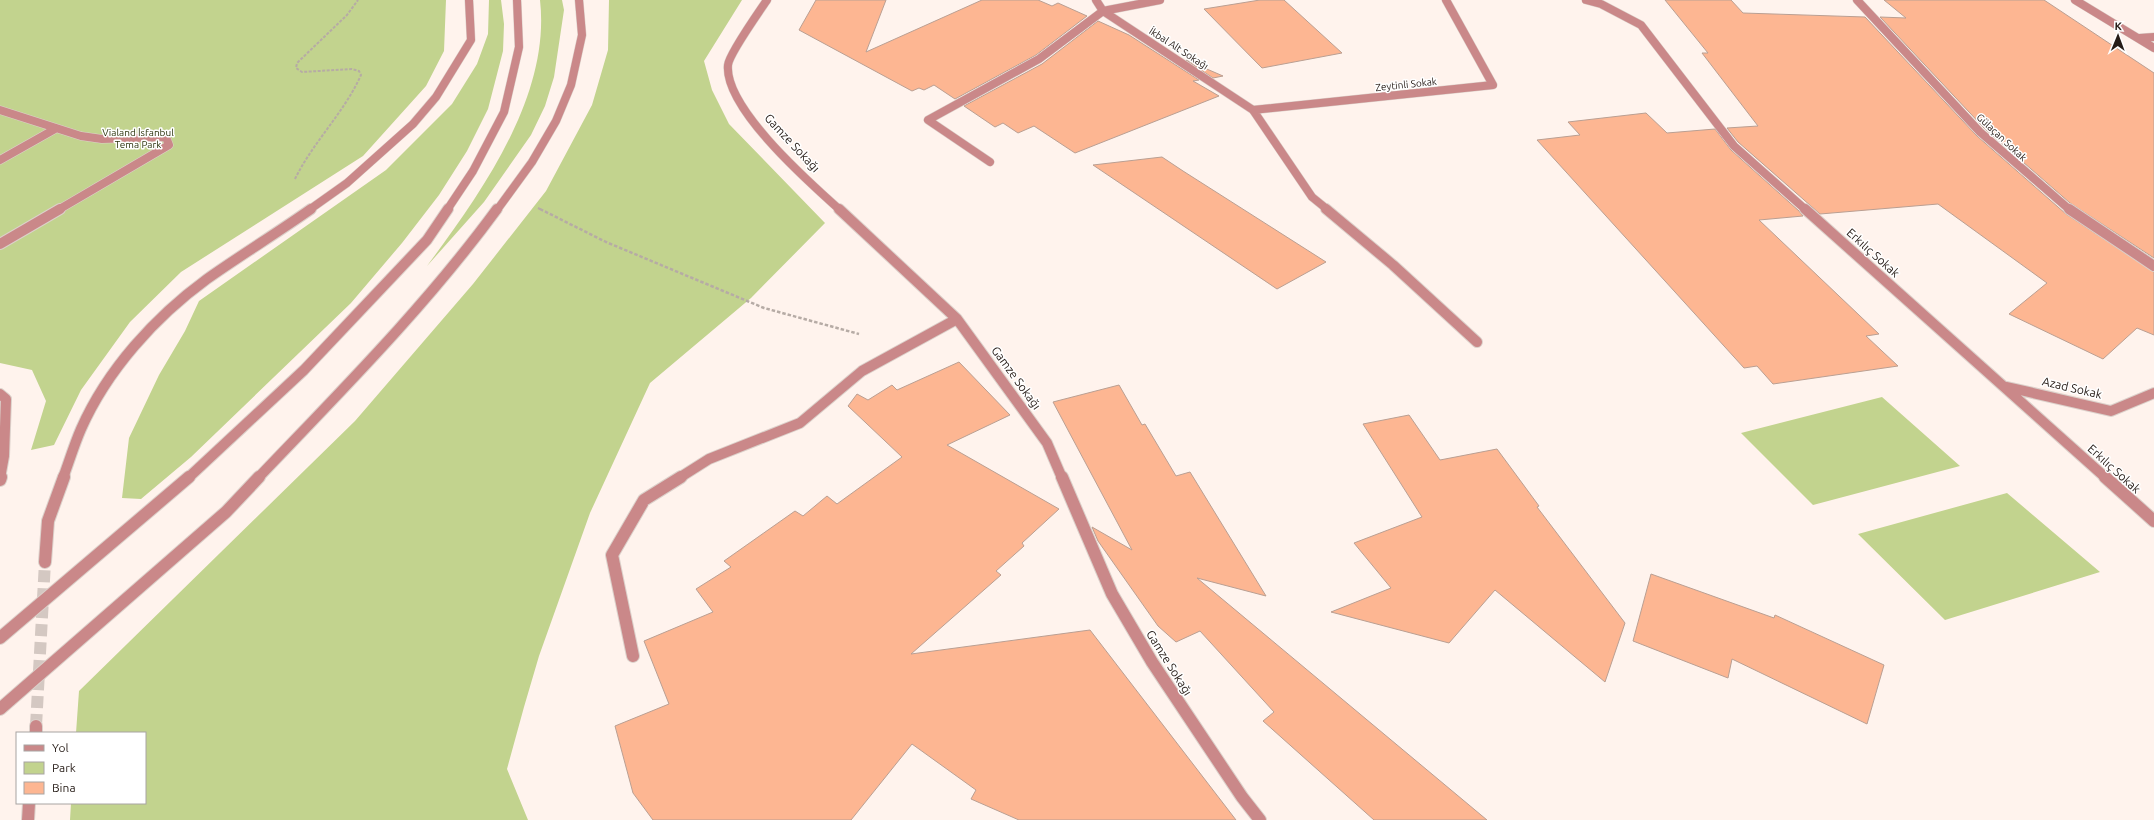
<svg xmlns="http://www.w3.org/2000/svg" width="2154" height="820" font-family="Ubuntu,sans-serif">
  <rect width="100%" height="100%" fill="#fff3ed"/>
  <!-- green -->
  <path fill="#c2d38e" d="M0 0H446L444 51 426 86 363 156 181 272 130 322 81 390 54 445 31 450 46 401 32 370 0 363Z
    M489 0H501L504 24 503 51 488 109 467 151 439 195 402 243 351 303 191 457 141 499 122 498 129 438 159 375 185 331 199 301 386 170 452 104 477 64 488 34Z
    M540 0H562L564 10 554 77 545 106 531 135 484 202 427 266C481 193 551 96 540 0Z
    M609 0H742L704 61 712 90 729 124 825 223 751 298 650 383 590 513 539 656 524 707 507 769 528 820H70L71 803H145V733H76L79 691 355 421 473 284 546 191 592 105 608 50Z
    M1882 397 1960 466 1813 505 1741 433Z
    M2007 493 2100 572 1945 620 1858 534Z"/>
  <!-- building -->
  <path fill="#fdb692" stroke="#ba9f92" d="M816 0H886L866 52 982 0H1038L1052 6 1058 3 1087 16 1036 55 955 99 934 85 924 90 919 88 912 91 799 30Z
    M1260 0H1284L1342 53 1262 68 1204 9Z
    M1665 0H1731L1743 13 1865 17 1977 136 2066 214 2154 272V335L2137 328 2103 359 2009 314 2047 283 1938 204 1820 214 1738 142 1727 128 1758 126 1702 53H1708Z
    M1884 0H2044L2154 73V258L2070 203 1984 128 1880 17 1906 18Z
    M1098 21 1129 35 1199 80 1193 81 1219 96 1075 153 1034 126 1018 133 1003 123 995 127 964 106 1042 64Z
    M1186 60 1223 76 1213 78Z
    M1646 113 1667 133 1715 129 1731 150 1799 211 1803 216 1759 220 1879 334 1866 336 1898 366 1773 384 1757 366 1744 368 1537 140 1580 135 1568 122Z
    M1162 157 1183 171 1326 262 1277 289 1093 165Z
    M959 362 1010 415 947 445 1059 509 1022 543 1024 546 996 571 1001 575 911 654 1090 630 1236 820H1019L971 799 976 790 912 744 851 820H653L633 793 615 726 669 704 644 641 713 612 696 589 731 567 724 561 795 511 803 516 827 496 837 504 902 457 848 406 857 394 868 400 892 385 897 390Z
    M1119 385 1142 425 1145 424 1176 476 1190 472 1266 596 1197 578 1487 820H1374L1263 721 1274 712 1200 631 1176 642 1158 626 1098 541 1092 527 1132 550 1053 402Z
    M1409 415 1440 460 1497 449 1539 506 1537 507 1625 623 1605 682 1495 590 1449 643 1331 612 1391 588 1354 543 1422 517 1363 424Z
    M1651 574 1774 618 1775 615 1884 665 1867 724 1732 659 1728 678 1633 641Z"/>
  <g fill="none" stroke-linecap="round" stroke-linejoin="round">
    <!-- minor-tunnel -->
    <path stroke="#d4c8c2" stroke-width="12" stroke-dasharray="12 6" stroke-linecap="butt" d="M36 726 45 562"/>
    <defs>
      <path id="minor-far2" d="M767 0C759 12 729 54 728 65 724 108 810 183 840 210
        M1096 0 1103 11 1253 110 1312 197 1328 210
        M1586 0 1601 4 1641 25 1734 146 1806 210
        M1857 0 1980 132 2070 210
        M2075 0 2154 48
        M2140 38 2154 37
        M0 110 81 136 102 139 166 137 169 145 58 210
        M1253 110 1493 85 1446 0
        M0 160 55 129
        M990 162 928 120 1039 59 1103 11 1160 0
        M309 210 347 183 413 124 436 97 471 40 469 0
        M447 210 473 171 504 112 519 47 517 0
        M497 210 532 162 556 121 571 85 582 35 579 0"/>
      <path id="minor-far1" d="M839 209 957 319 1047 443 1062 478
        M1326 209 1393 265 1477 342
        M1805 209 2106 478
        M2069 209 2154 266
        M0 244 60 209
        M2007 387 2111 411 2154 393
        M0 394 6 399 4 456 0 478
        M63 478C69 462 74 445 81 429 107 370 155 317 207 279 241 255 277 233 311 209
        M188 478 304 370 427 240 448 209
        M258 478C341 391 426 306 497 209
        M679 478 709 459 800 423 862 371 957 319"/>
      <path id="minor" d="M1062 477 1112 594 1152 662 1242 797 1260 820
        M2105 477 2154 521
        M0 480 1 477
        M45 562 48 521 64 477
        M0 638 189 477
        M633 656 612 555 644 500 681 477
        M0 709 226 512 259 477
        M36 726V733
        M28 820 29 803"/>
    </defs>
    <!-- minor-far2 casing -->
    <use href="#minor-far2" stroke="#dcd1cb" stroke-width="9"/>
    <!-- minor-far1 casing -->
    <use href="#minor-far1" stroke="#dcd1cb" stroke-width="12"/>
    <!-- minor casing -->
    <use href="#minor" stroke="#dcd1cb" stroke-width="14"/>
    <!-- path-far1 -->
    <path stroke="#b6aba5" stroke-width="2" stroke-dasharray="3 1.5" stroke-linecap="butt" d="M295 179C313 142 344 113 361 75L359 71 352 69 302 72 296 68 297 63 347 15 358 0
      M538 208 542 210"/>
    <!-- path -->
    <path stroke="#b6aba5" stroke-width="2.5" stroke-dasharray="3.5 2" stroke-linecap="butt" d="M540 209 606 242 764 308 859 334"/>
    <!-- minor-far2 -->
    <use href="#minor-far2" stroke="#ca8889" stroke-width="8"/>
    <!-- minor-far1 -->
    <use href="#minor-far1" stroke="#ca8889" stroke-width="10"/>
    <!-- minor -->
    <use href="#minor" stroke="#ca8889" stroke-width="12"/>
  </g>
  <g text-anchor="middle" stroke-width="3" stroke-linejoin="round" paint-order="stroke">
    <!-- far-street labels -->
    <g font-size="10" fill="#261c17" stroke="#fff">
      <text transform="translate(1179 48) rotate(33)" y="4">İkbal Alt Sokağı</text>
      <text transform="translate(1406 84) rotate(-6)" y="4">Zeytinli Sokak</text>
      <text transform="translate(2002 137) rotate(43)" y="4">Gülaçan Sokak</text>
    </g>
    <!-- far-park labels -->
    <g font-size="10" fill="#2a320b" stroke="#fff">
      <text x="138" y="136">Vialand İsfanbul<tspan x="138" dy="12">Tema Park</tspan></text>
    </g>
    <!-- street labels -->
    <g font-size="12" fill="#261c17" stroke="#fff">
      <text transform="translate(792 143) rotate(47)" y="4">Gamze Sokağı</text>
      <text transform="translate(1873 253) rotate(42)" y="4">Erkılıç Sokak</text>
      <text transform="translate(1016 378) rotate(54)" y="4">Gamze Sokağı</text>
      <text transform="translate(2072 388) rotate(13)" y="4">Azad Sokak</text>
      <text transform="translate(2114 469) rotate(42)" y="4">Erkılıç Sokak</text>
      <text transform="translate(1169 663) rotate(58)" y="4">Gamze Sokağı</text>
    </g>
  </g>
  <!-- legend -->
  <rect x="16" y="732" width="130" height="72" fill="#ffffff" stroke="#a8a4a2"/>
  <rect x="24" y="745" width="20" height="6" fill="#ca8889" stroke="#a8a4a2"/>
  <text x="52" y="752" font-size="12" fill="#261c17">Yol</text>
  <rect x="24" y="762" width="20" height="12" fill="#c2d38e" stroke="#a8a4a2"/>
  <text x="52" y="772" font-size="12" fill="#261c17">Park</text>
  <rect x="24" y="782" width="20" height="12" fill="#fdb692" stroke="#a8a4a2"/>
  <text x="52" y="792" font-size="12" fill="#261c17">Bina</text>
  <!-- north arrow -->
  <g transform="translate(2118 36) rotate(1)" stroke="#ffffff" stroke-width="3" paint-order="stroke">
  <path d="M0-3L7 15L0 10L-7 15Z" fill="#261c17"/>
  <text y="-6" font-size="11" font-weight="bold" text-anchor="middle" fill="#261c17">K</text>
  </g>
</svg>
